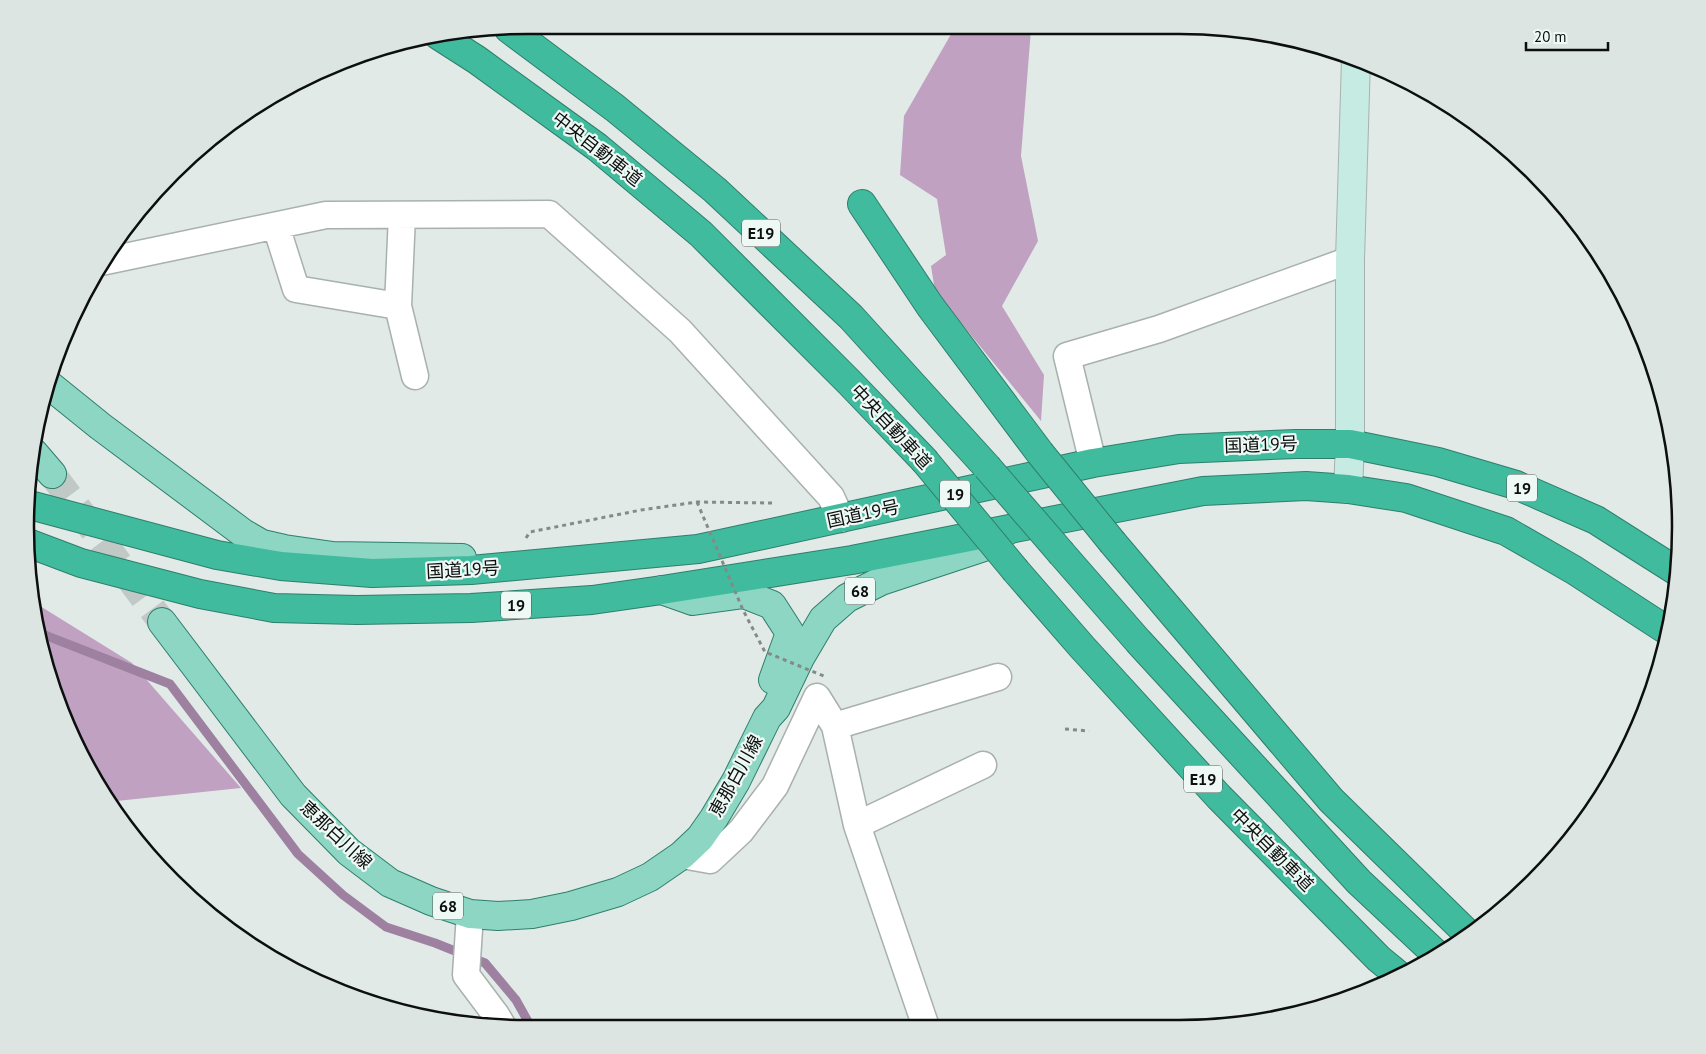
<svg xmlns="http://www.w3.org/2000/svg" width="1706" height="1054" font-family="'PT Sans','Noto Sans JP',sans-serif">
  <rect width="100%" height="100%" fill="#e1eae7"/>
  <!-- forest -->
  <path fill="#c0a1c2" d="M954 29H1031L1021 156 1038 241 1002 306 1044 375 1041 421 935 291 931 266 946 255 937 199 900 175 904 116Z
    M31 602 40 606 132 663 241 788 107 802 63 719 42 657Z"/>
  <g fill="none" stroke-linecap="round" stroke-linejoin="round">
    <!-- stream -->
    <path stroke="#9e81a1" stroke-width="9" d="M37 632 170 684 298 854 343 895 386 927 435 943 485 963 516 1000 530 1025"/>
    <!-- primary-tunnel -->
    <path stroke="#c1c9c6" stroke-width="28" stroke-dasharray="28 14" stroke-linecap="butt" d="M52 474 162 622"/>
    <defs>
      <path id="street" d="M402 215 398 306 415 376
        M276 226 296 289 398 306
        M101 262 326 215 549 214 680 331 831 497 841 519
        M1093 463 1067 356 1159 329 1350 260
        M835 726 998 677
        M857 825 926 1027
        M682 855 710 860 741 831 775 786 817 697 835 726 857 825 983 765
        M470 914 466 975 496 1015 502 1025"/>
      <path id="secondary" d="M1348 489 1350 444V260L1356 59"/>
      <path id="primary" d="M48 384 100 426 243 533 262 544 284 549 333 556 462 558
        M34 453 52 474
        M662 590 693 601 744 594 772 605 790 633 773 680
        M162 622 293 795 349 852 390 883 431 901 470 914 498 916 532 914 571 906 618 892 650 877 682 855 700 838 714 818 736 781 767 718 776 708 800 658 823 619 847 598 881 581 990 545 1007 530"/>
      <path id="highway" d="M509 29 615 108 715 190 851 317 987 467
        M438 35 477 60 597 147 701 234 850 383 924 460
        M862 204 930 306 1040 453
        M26 504 217 555 281 566 372 573 471 570 698 549 1093 463 1179 449 1296 444H1350L1438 462 1516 485 1596 520 1678 572
        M28 543 81 563 200 594 274 608 357 610 471 608 592 600 662 590 852 560 1203 491 1306 486 1348 489 1406 498 1506 531 1574 570 1668 631
        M1113 543 1331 800 1467 933
        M1062 554 1138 641 1359 882 1436 954
        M1016 571 1082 647 1219 797 1379 959 1401 977"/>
    </defs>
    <!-- street casing -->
    <use href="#street" stroke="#a8b1ae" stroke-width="29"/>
    <!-- secondary casing -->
    <use href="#secondary" stroke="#a8b1ae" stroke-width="30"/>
    <!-- primary casing -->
    <use href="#primary" stroke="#2e7f6b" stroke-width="30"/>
    <!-- highway casing -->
    <use href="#highway" stroke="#2e7f6b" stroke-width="30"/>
    <!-- path -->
    <path stroke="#848a88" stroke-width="3" stroke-dasharray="4 4" stroke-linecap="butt" d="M526 538 530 532 641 510 697 502 772 503
      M1065 729 1089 731"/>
    <!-- street -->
    <use href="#street" stroke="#fff" stroke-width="26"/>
    <!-- secondary -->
    <use href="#secondary" stroke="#c6ebe2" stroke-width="28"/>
    <!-- primary -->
    <use href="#primary" stroke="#8dd6c4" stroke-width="28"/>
    <!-- highway -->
    <use href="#highway" stroke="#41bb9d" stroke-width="28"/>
    <defs>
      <path id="highway-bridge" d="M1040 453 1113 543
        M924 460 1016 571
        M987 467 1062 554"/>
    </defs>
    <!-- highway-bridge casing -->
    <use href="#highway-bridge" stroke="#2e7f6b" stroke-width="30" stroke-linecap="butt"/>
    <!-- path-bridge -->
    <path stroke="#848a88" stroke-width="3" stroke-dasharray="4 4" stroke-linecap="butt" d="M697 502 743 610 765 652 824 676"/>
    <!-- highway-bridge -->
    <use href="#highway-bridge" stroke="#41bb9d" stroke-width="28"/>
  </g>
  <g text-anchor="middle" stroke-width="4.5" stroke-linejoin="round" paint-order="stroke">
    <!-- shield labels -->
    <g fill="#eef8f4" stroke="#505553" stroke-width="1">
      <rect x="742" y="219.5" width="38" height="27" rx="4"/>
      <rect x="1507" y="474.5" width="30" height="27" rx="4"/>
      <rect x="940" y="480.5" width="30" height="27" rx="4"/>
      <rect x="845" y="577.5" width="30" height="27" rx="4"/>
      <rect x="501" y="591.5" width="30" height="27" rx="4"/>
      <rect x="1184" y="765.5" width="38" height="27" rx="4"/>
      <rect x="433" y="892.5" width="30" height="27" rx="4"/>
    </g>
    <g font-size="16" font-weight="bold" fill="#0c0f0e">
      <text x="761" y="239">E19</text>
      <text x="1522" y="494">19</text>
      <text x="955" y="500">19</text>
      <text x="860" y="597">68</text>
      <text x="516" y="611">19</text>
      <text x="1203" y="785">E19</text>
      <text x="448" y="912">68</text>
    </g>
    <!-- street labels -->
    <g font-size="18" fill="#0c0f0e" stroke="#eef8f4">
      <text transform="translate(597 149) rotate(38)" y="6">中央自動車道</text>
      <text transform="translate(891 427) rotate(47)" y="6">中央自動車道</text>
      <text transform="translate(1261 445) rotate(-2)" y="6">国道19号</text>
      <text transform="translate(863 514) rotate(-12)" y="6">国道19号</text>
      <text transform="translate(463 570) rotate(-3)" y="6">国道19号</text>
      <text transform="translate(736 776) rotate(-61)" y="6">恵那白川線</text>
      <text transform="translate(336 835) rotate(43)" y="6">恵那白川線</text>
      <text transform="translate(1272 850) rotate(45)" y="6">中央自動車道</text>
    </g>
  </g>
  <!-- crop -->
  <path d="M0 0H1706V1054H0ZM527 34H1179A493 493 0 0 1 1672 527V527A493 493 0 0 1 1179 1020H527A493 493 0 0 1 34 527V527A493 493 0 0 1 527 34Z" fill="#dce5e2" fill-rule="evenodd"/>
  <path fill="none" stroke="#0c0f0e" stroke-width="2.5" d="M527 34H1179A493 493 0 0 1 1672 527V527A493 493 0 0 1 1179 1020H527A493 493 0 0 1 34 527V527A493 493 0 0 1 527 34Z"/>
  <!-- scale -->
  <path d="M1526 42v8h82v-8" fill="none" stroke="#0c0f0e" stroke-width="2.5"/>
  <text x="1534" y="42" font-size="15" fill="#0c0f0e" stroke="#eef8f4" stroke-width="4" paint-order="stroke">20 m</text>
</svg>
